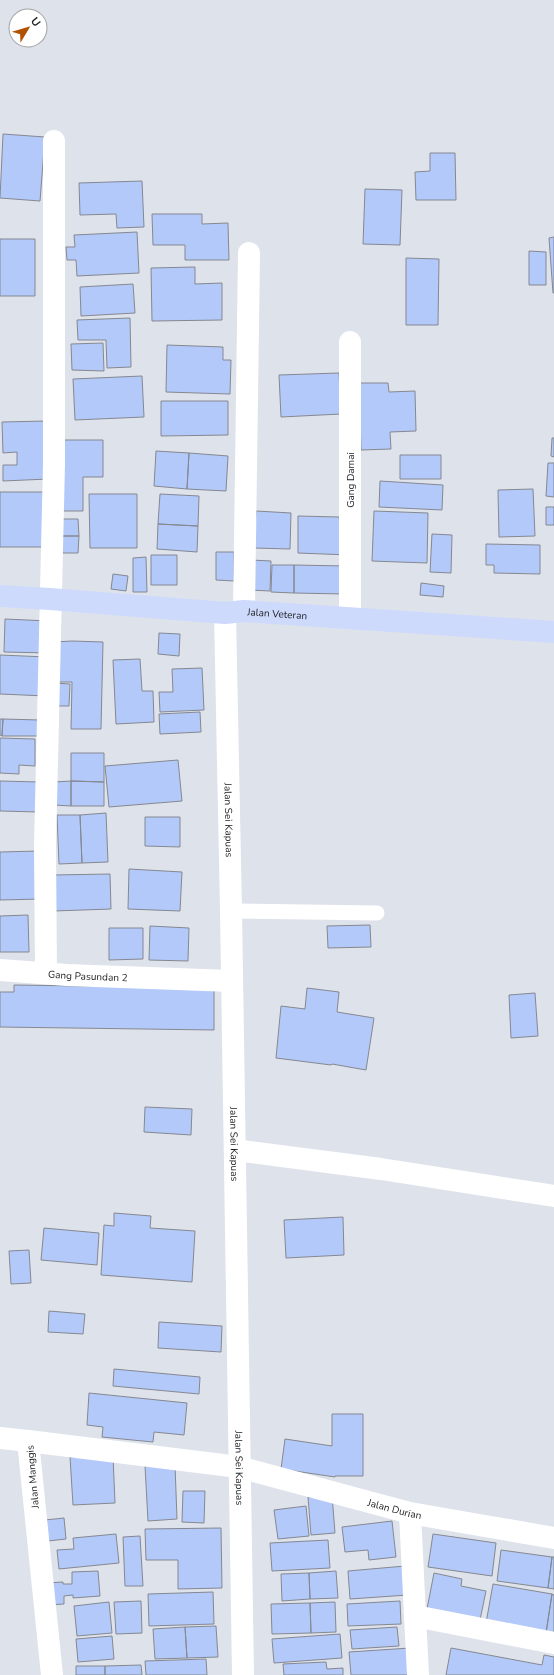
<svg xmlns="http://www.w3.org/2000/svg" width="554" height="1675" font-family="'Nunito Sans',sans-serif">
  <rect width="100%" height="100%" fill="#dee2eb"/>
  <!-- building -->
  <path fill="#b3c9fa" stroke="#858890" d="M3 134 45 137 40 201 0 198Z
    M430 153H455L456 200H416L415 172 430 171Z
    M142 181 144 227 117 228 116 214 80 215 79 183Z
    M365 189 402 190 400 245 363 244Z
    M152 214H202V224L228 223 229 260H185V245H153Z
    M137 232 139 273 77 276 76 260H67L66 247H75L74 235Z
    M554 237V293H553L549 238Z
    M0 239H35V296H0Z
    M529 251 546 252V285H529Z
    M406 258 439 259 438 325H406Z
    M195 267V284L222 283V320L152 321 151 268Z
    M133 284 135 313 81 316 80 287Z
    M130 318 131 367 107 368 106 340H78L77 320Z
    M103 343 104 371 72 370 71 344Z
    M167 345 223 347V360H231L230 394 166 392Z
    M339 373 341 414 281 417 279 375Z
    M142 376 144 417 75 420 73 379Z
    M359 383H388L389 392 415 391 416 431 390 432 391 449 361 450Z
    M161 401H228V435L161 436Z
    M46 421 48 479 3 481V465H17V452L3 453 2 422Z
    M552 438H554V457L551 456Z
    M64 440H103V477H83V511H63Z
    M156 451 189 453 187 489 154 486Z
    M189 453 228 456 226 491 187 489Z
    M400 455H441V479H400Z
    M548 463H554V497L546 496Z
    M380 481 443 485 442 510 379 507Z
    M533 489 535 536 499 537 498 490Z
    M0 492H46V547H0Z
    M89 494H137V548H90Z
    M160 494 199 496 198 526 158 524Z
    M546 507H554V525H546Z
    M256 511 291 513 290 549 254 548Z
    M374 511 428 513 427 563 372 561Z
    M298 516 339 517 349 555 298 553Z
    M55 519H78L79 536H55Z
    M158 524 198 526 197 552 157 549Z
    M432 534 452 535 451 573 430 572Z
    M55 536H79L78 553H56Z
    M486 544 540 545V574L494 573V565H486Z
    M216 552H234V581L216 580Z
    M151 555H177V585H151Z
    M146 557 147 592H133V558Z
    M251 560 271 561 270 591 249 590Z
    M272 565H294V593L271 592Z
    M294 565 345 566 344 594 294 593Z
    M113 574 128 576 126 591 111 589Z
    M421 583 444 586 443 597 420 595Z
    M5 619 49 621 48 653 4 652Z
    M159 633 180 634 179 656 158 654Z
    M72 641 103 642 101 729H71L72 682H54V642Z
    M0 655 47 657 46 696 0 694Z
    M140 659 142 691H153L154 722 116 724 113 660Z
    M202 668 204 710 160 712 159 692H173L172 669Z
    M54 683 70 684 69 706H53Z
    M200 712 201 732 160 734 159 714Z
    M0 719H3L2 736 0 735Z
    M3 719 39 720V736H2Z
    M0 738 35 739V766L19 765V774L0 773Z
    M71 753H104V782L71 781Z
    M178 760 182 801 109 807 105 766Z
    M0 781 39 782V812L0 811Z
    M71 781V806L54 805V782Z
    M71 781 104 782V806H71Z
    M106 813 108 862 82 863 80 815Z
    M57 815H80L82 863 59 864Z
    M145 817H180V847L145 846Z
    M39 851 41 899 0 900V852Z
    M129 869 182 872 180 911 128 909Z
    M110 874 111 909 54 911 53 875Z
    M28 915 29 952H0V916Z
    M370 925 371 947 328 948 327 926Z
    M150 926 189 928 188 961 149 960Z
    M109 928H143V959L109 960Z
    M14 985 214 988V1030L0 1027V992H14Z
    M307 988 339 992 337 1012 374 1018 366 1070 332 1064 331 1065 276 1058 281 1006 305 1009Z
    M535 993 538 1036 511 1038 509 995Z
    M145 1107 192 1109 191 1135 144 1132Z
    M114 1213 151 1216 150 1228 195 1231 192 1282 101 1275 104 1225 114 1226Z
    M343 1217 344 1255 286 1258 284 1220Z
    M44 1228 99 1233 97 1265 41 1260Z
    M29 1250 31 1283 11 1284 9 1251Z
    M49 1311 85 1314 83 1334 48 1332Z
    M159 1322 222 1326 221 1352 158 1348Z
    M114 1369 200 1377 199 1394 113 1386Z
    M89 1393 187 1403 184 1435 154 1432 153 1442 102 1437 103 1427 87 1425Z
    M332 1414H363V1476H335V1477L281 1469 285 1439 332 1446Z
    M113 1456 115 1503 73 1505 70 1457Z
    M175 1465 177 1519 148 1521 145 1466Z
    M183 1491H205L204 1523 182 1522Z
    M332 1495 335 1533 311 1535 308 1497Z
    M306 1506 309 1536 278 1539 274 1510Z
    M64 1518 66 1539 48 1541 45 1520Z
    M392 1521 396 1557 369 1560 368 1550 345 1552 342 1527Z
    M221 1528 222 1588 178 1589V1560H146L145 1529Z
    M116 1534 119 1563 59 1569 57 1550 74 1549 73 1538Z
    M433 1534 496 1543 492 1576 428 1567Z
    M140 1536 143 1586H125L123 1537Z
    M328 1540 330 1568 272 1571 270 1543Z
    M501 1550 552 1557 548 1588 497 1581Z
    M552 1557H554V1589L548 1588Z
    M405 1566 408 1595 350 1599 348 1571Z
    M98 1571 100 1596 73 1598V1595L64 1596V1604L48 1605 46 1583 63 1582V1584H72V1572Z
    M336 1571 338 1598 310 1599 309 1573Z
    M309 1573 310 1599 282 1601 281 1574Z
    M434 1573 462 1579 461 1586 486 1591 480 1620 427 1609Z
    M493 1584 552 1594 546 1633 486 1623Z
    M213 1592 214 1624 149 1626 148 1594Z
    M552 1594 554 1595V1635L546 1633Z
    M141 1601 142 1633 116 1634 114 1602Z
    M400 1601 401 1624 348 1626 347 1604Z
    M109 1602 112 1633 77 1636 74 1606Z
    M335 1602 336 1632 311 1633 310 1603Z
    M310 1603 311 1633 272 1634 271 1604Z
    M216 1626 218 1657 187 1658 185 1627Z
    M185 1627 187 1658 155 1659 153 1629Z
    M397 1627 399 1646 352 1649 350 1630Z
    M340 1634 342 1658 274 1663 272 1639Z
    M112 1636 114 1659 78 1662 76 1639Z
    M410 1648 412 1675H351L349 1652Z
    M451 1648 542 1665 544 1655 554 1657V1675H446Z
    M206 1659 207 1675H146L145 1661Z
    M326 1662 327 1669 343 1668V1675H284L283 1664Z
    M141 1665 142 1675H105V1666Z
    M76 1666H105V1675H76Z"/>
  <g fill="none" stroke-linecap="round" stroke-linejoin="round">
    <!-- lane -->
    <path stroke="#fff" stroke-width="15" d="M231 911 377 913"/>
    <!-- street -->
    <g stroke="#fff" stroke-width="22">
      <path d="M244 611 249 253"/>
      <path id="s1" d="M225 613 231 911 243 1675"/>
      <path d="M350 618V342"/>
      <path id="s2" d="M0 970 67 975 232 981"/>
      <path d="M46 973 45 846 54 464V141"/>
      <path d="M235 1150 381 1169 554 1196"/>
      <path d="M0 1438 28 1441"/>
      <path d="M410 1513 415 1616 554 1643"/>
      <path d="M415 1616 418 1675"/>
      <path id="s3" d="M52 1675 28 1441 239 1467 410 1513 554 1538"/>
    </g>
    <!-- secondary -->
    <path stroke="#cddafc" stroke-width="22" id="s4" d="M0 596 50 599 225 613 244 611 554 632"/>
  </g>
  <g text-anchor="middle" stroke-width="3" stroke-linejoin="round" paint-order="stroke">
    <!-- street labels -->
    <g font-size="10" fill="#1b1c1f" stroke="#fff">
      <text transform="translate(350 480) rotate(-90)" y="4">Gang Damai</text>
      <text dy="4" stroke="none"><textPath href="#s4" startOffset="278">Jalan Veteran</textPath></text>
      <text dy="4" stroke="none"><textPath href="#s1" startOffset="207">Jalan Sei Kapuas</textPath></text>
      <text dy="4" stroke="none"><textPath href="#s2" startOffset="88">Gang Pasundan 2</textPath></text>
      <text dy="4" stroke="none"><textPath href="#s1" startOffset="531">Jalan Sei Kapuas</textPath></text>
      <text dy="4" stroke="none"><textPath href="#s1" startOffset="855">Jalan Sei Kapuas</textPath></text>
      <text transform="translate(32 1477) rotate(-95)" y="4">Jalan Manggis</text>
      <text dy="4" stroke="none"><textPath href="#s3" startOffset="609">Jalan Durian</textPath></text>
    </g>
  </g>
  <!-- north arrow -->
  <g transform="translate(28 28) rotate(52)"><circle r="19" fill="#ffffff" stroke="#a4a4a5"/>
  <path d="M0-3L7 15L0 10L-7 15Z" fill="#b05200"/>
  <text y="-6" font-size="11" font-weight="bold" text-anchor="middle" fill="#1b1c1f">U</text>
  </g>
</svg>
